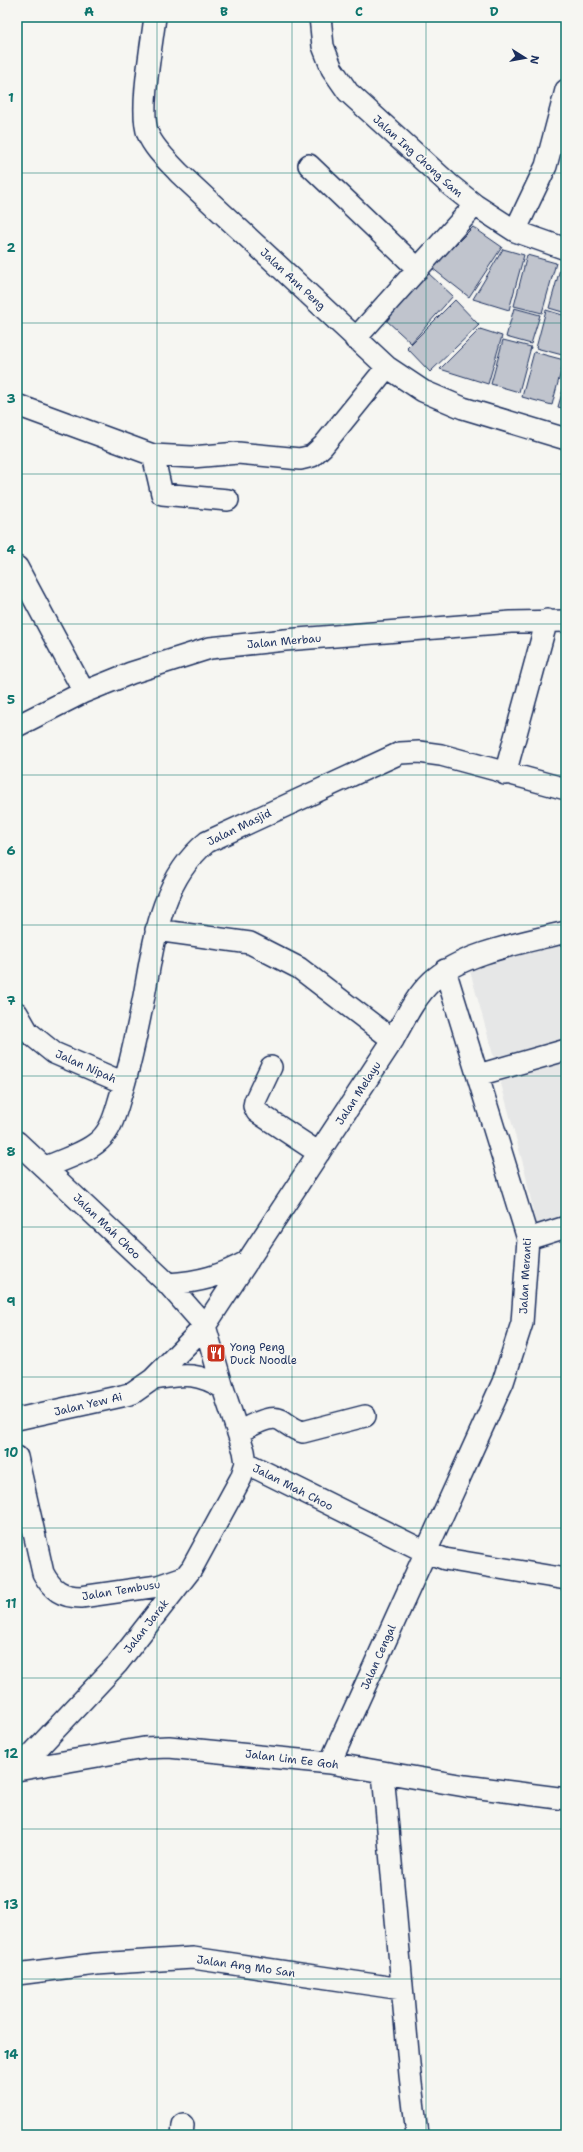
<svg xmlns="http://www.w3.org/2000/svg" width="583" height="2152" font-family="'Shantell Sans',sans-serif">
  <rect width="100%" height="100%" fill="#f6f6f2"/>
  <filter id="ink" filterUnits="userSpaceOnUse"><feTurbulence type="fractalNoise" baseFrequency=".025" numOctaves="2"/><feDisplacementMap in="SourceGraphic" scale="8" xChannelSelector="R" yChannelSelector="G"/><feConvolveMatrix kernelMatrix="1 2 1 2 8 2 1 2 1" color-interpolation-filters="sRGB"/></filter>
  <g filter="url(#ink)">
    <!-- built -->
    <path fill="#e6e7e7" d="M566 935V1217L536 1226 525 1171 470 971 499 954Z"/>
    <!-- building -->
    <path fill="#c0c4cd" stroke="#1b2f5e" d="M473 227 502 247 469 297 432 268Z
      M503 249 524 255 509 310 473 299Z
      M527 255 556 263 542 313 514 306Z
      M560 269 566 270V313L549 308Z
      M428 273 453 296 411 343 386 320Z
      M455 300 479 325 430 372 407 348Z
      M514 308 540 315 531 344 506 337Z
      M546 310 566 316V356L536 348Z
      M480 329 502 336 488 384 440 369Z
      M503 340 531 347 519 392 491 384Z
      M534 352 564 360 552 405 522 397Z
      M566 379V409L558 407Z"/>
    <g fill="none" stroke-linecap="round" stroke-linejoin="round">
      <defs>
        <path id="minor" d="M155 17C152 43 139 112 148 134 154 149 169 162 179 173L387 367 423 391 463 408 566 439
          M320 17 323 46 332 69 348 92 450 185 475 205 515 231 566 249
          M309 165 418 269
          M515 231 546 166 566 90
          M355 339 475 205
          M17 405 153 455 192 457 238 453 300 459 312 456 323 446 387 367
          M153 455 162 494 228 500
          M17 567 84 692
          M17 726 84 692 131 673 210 648 285 640 511 622 566 621
          M505 774 547 620
          M156 930 250 943 299 968 393 1040
          M17 1013 28 1032 54 1053 124 1083
          M271 1067 255 1101 254 1106 257 1112 319 1153
          M478 1075 566 1050
          M17 1142 168 1284 205 1326 223 1388 244 1451 246 1463 241 1478 192 1568 117 1664 17 1770
          M46 1167C62 1160 86 1153 100 1140 114 1127 117 1105 123 1088 132 1057 138 1027 144 996 154 941 161 879 207 842L400 753 419 752 441 755 566 789
          M528 1239 566 1227
          M168 1284C200 1282 221 1276 248 1261
          M153 1379C183 1375 195 1371 223 1388
          M17 1419 122 1396 133 1393 153 1379 205 1326 393 1040C404 1020 415 997 432 981 461 953 526 942 566 932
          M238 1432C249 1427 270 1414 281 1420 289 1425 294 1430 303 1432L365 1416
          M17 1457 43 1573C52 1590 62 1597 81 1597L158 1586 184 1577
          M246 1463 426 1552 445 1559 566 1579
          M330 1763 503 1382 522 1323 528 1239 445 970
          M17 1770 144 1748 169 1747 330 1763 465 1786 566 1799
          M383 1773 410 2075 417 2135
          M17 1974 96 1964 193 1958 402 1989
          M182 2135 183 2125"/>
      </defs>
      <!-- minor casing -->
      <use href="#minor" stroke="#1b2f5e" stroke-width="24"/>
      <!-- minor -->
      <use href="#minor" stroke="#f6f6f2" stroke-width="21"/>
    </g>
  </g>
  <!-- grid -->
  <path fill="none" stroke="#0f766e" stroke-width="1" stroke-opacity="0.55" d="M157 17V2135M292 17V2135M426 17V2135M17 173H566M17 323H566M17 474H566M17 624H566M17 775H566M17 925H566M17 1076H566M17 1227H566M17 1377H566M17 1528H566M17 1678H566M17 1829H566M17 1979H566"/>
  <!-- icons -->
  <defs>
    <symbol id="restaurant-square" viewBox="-11 -11 22 22"><rect x="-9" y="-9" width="18" height="18" rx="4" fill="#c8321e" stroke="#f6f6f2"/><path d="M-5-6h1v4h1v-4h1v4h1v-4h1v5L-1.5 .5V6h-2V.5L-5-1ZM5-6V6H3V1.5H1.5Q1.5-4 5-6Z" fill="#fff"/></symbol>
  </defs>
  <g fill-rule="evenodd">
    <use href="#restaurant-square" x="205" y="1342" width="22" height="22"/>
  </g>
  <g text-anchor="middle" stroke-width="3.5" stroke-linejoin="round" paint-order="stroke">
    <!-- street labels -->
    <g font-size="11" fill="#1b2f5e" stroke="#f6f6f2">
      <text transform="translate(418 156) rotate(42)" y="4">Jalan Ing Chong Sam</text>
      <text transform="translate(293 279) rotate(43)" y="4">Jalan Ann Peng</text>
      <text transform="translate(284 641) rotate(-5)" y="4">Jalan Merbau</text>
      <text transform="translate(239 827) rotate(-26)" y="4">Jalan Masjid</text>
      <text transform="translate(86 1066) rotate(24)" y="4">Jalan Nipah</text>
      <text transform="translate(358 1093) rotate(-57)" y="4">Jalan Melayu</text>
      <text transform="translate(107 1226) rotate(44)" y="4">Jalan Mah Choo</text>
      <text transform="translate(525 1276) rotate(-87)" y="4">Jalan Meranti</text>
      <text transform="translate(88 1404) rotate(-13)" y="4">Jalan Yew Ai</text>
      <text transform="translate(293 1487) rotate(27)" y="4">Jalan Mah Choo</text>
      <text transform="translate(121 1590) rotate(-9)" y="4">Jalan Tembusu</text>
      <text transform="translate(146 1626) rotate(-52)" y="4">Jalan Jarak</text>
      <text transform="translate(378 1657) rotate(-66)" y="4">Jalan Cengal</text>
      <text transform="translate(292 1759) rotate(7)" y="4">Jalan Lim Ee Goh</text>
      <text transform="translate(246 1966) rotate(8)" y="4">Jalan Ang Mo San</text>
    </g>
    <!-- poi labels -->
    <g font-size="11" fill="#1b2f5e" stroke="#f6f6f2" text-anchor="start">
      <text x="230" y="1351">Yong Peng<tspan x="230" dy="13">Duck Noodle</tspan></text>
    </g>
  </g>
  <!-- margin -->
  <rect width="583" height="2152" fill="none" stroke="#f6f6f2" stroke-width="44"/>
  <!-- north arrow -->
  <g transform="translate(525 58) rotate(101)" stroke="#f6f6f2" stroke-width="3" paint-order="stroke">
  <path d="M0-3L7 15L0 10L-7 15Z" fill="#1b2f5e"/>
  <text y="-6" font-size="11" font-weight="bold" text-anchor="middle" fill="#1b2f5e">N</text>
  </g>
  <rect x="22" y="22" width="539" height="2108" fill="none" stroke="#0f766e" stroke-width="1.5"/>
  <g font-size="13" text-anchor="middle" font-weight="bold" fill="#0f766e">
    <text x="89" y="16">A</text>
    <text x="224" y="16">B</text>
    <text x="359" y="16">C</text>
    <text x="494" y="16">D</text>
    <text x="11" y="102">1</text>
    <text x="11" y="252">2</text>
    <text x="11" y="403">3</text>
    <text x="11" y="554">4</text>
    <text x="11" y="704">5</text>
    <text x="11" y="855">6</text>
    <text x="11" y="1005">7</text>
    <text x="11" y="1156">8</text>
    <text x="11" y="1306">9</text>
    <text x="11" y="1457">10</text>
    <text x="11" y="1608">11</text>
    <text x="11" y="1758">12</text>
    <text x="11" y="1909">13</text>
    <text x="11" y="2059">14</text>
  </g>
</svg>
